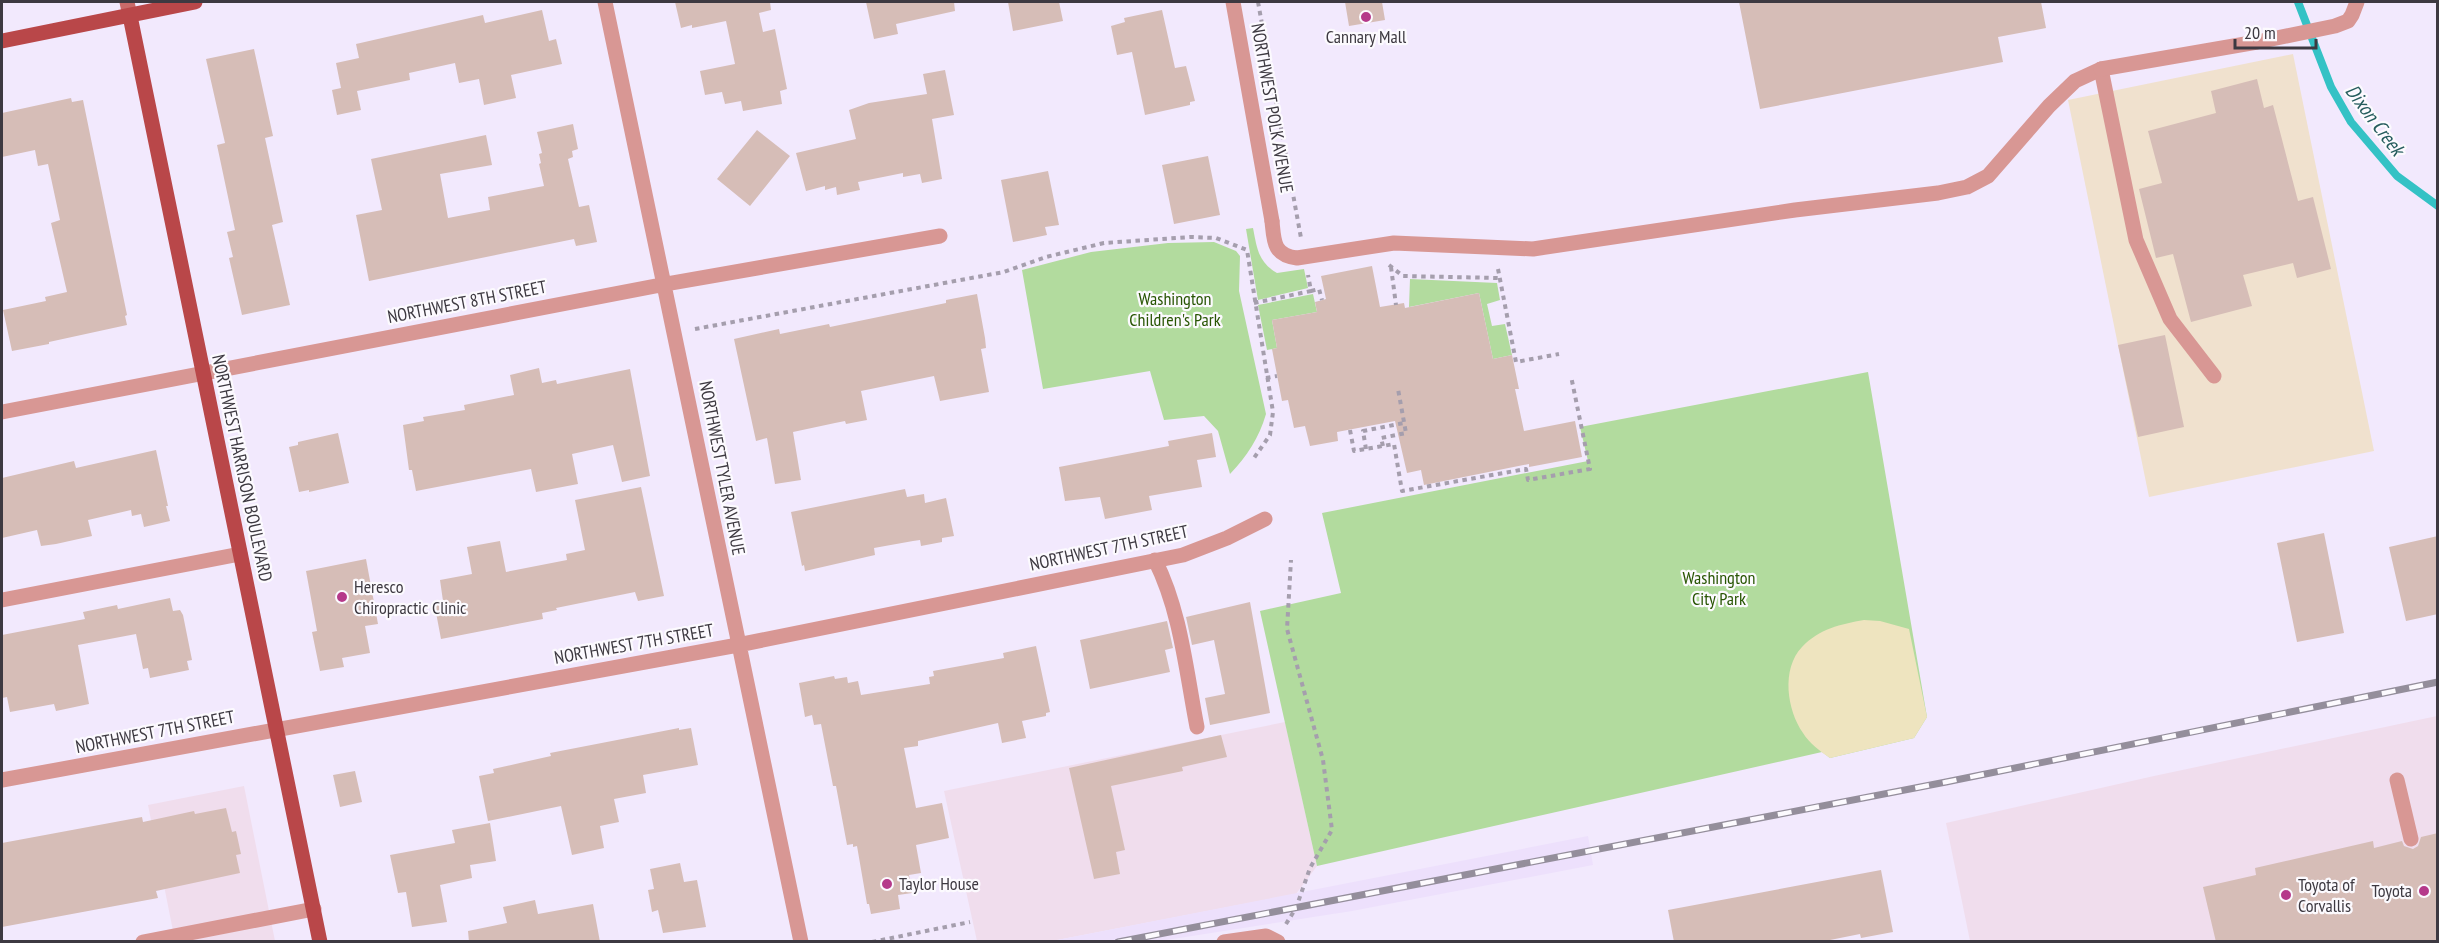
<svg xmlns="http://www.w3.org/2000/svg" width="2439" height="943" font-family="'PT Sans Narrow',sans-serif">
  <rect width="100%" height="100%" fill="#f2e9fd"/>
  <!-- commercial -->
  <path fill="#f0dded" d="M2437 716V941H1970L1946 823 2154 776Z
    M1285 722 1317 866 1296 894 1052 941H977L944 791Z
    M244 786 275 941H175L148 805Z"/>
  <!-- industrial -->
  <path fill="#f0e1ce" d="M2293 54 2374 451 2149 497 2068 100Z"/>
  <!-- built -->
  <path fill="#ede0fc" d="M1588 836 1593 865 1352 911 1160 941H1052Z"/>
  <!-- green -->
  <path fill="#b2db9e" d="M1253 228C1257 248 1258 262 1277 273L1304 269 1308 288 1258 300 1246 229Z
    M1214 242 1236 251 1240 256 1239 291 1266 414C1259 438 1247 456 1230 474L1218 431 1204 416 1164 420 1150 371 1043 389 1022 270 1091 252 1168 243Z
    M1410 279 1497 283 1500 300 1487 304 1492 326 1505 324 1512 355 1493 359 1479 293 1409 307Z
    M1313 294 1317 312 1272 320 1277 348 1267 350 1258 305Z
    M1868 372 1927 717 1914 738 1830 758 1822 752 1317 866 1260 611 1341 593 1322 513 1588 461 1580 427Z"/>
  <!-- sand -->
  <path fill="#eee4bf" d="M1864 620 1880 621 1909 629 1927 717 1914 738 1830 758C1821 752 1809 743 1803 733 1787 710 1781 669 1802 647 1819 629 1841 624 1864 620Z"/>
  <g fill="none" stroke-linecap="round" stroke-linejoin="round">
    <!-- stream -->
    <path stroke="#34c2c5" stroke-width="8" d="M2298 2 2331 87 2351 122 2397 176 2438 206"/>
  </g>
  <!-- building -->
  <path fill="#d6bdb7" d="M675 2H770L771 10 759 13 763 32 775 29 787 89 780 91 782 104 743 111 741 101 725 104 722 92 705 95 700 71 735 64 726 21 692 28V25L681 28Z
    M866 2H954L955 11 896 24 898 34 874 39Z
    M1008 2H1059L1063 21 1013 31Z
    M1345 2H1382L1385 20 1349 26Z
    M1739 2H2041L2046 28 1998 37 2003 62 1760 109Z
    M542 10 549 41 556 39 562 64 511 75 516 98 484 105 479 79 459 83 455 63 409 73 410 80 357 91 361 110 337 115 332 90 341 88 336 63 359 58 356 44 483 15 485 23Z
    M1162 10 1175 68 1186 66 1195 101 1190 102V105L1145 115 1132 52 1117 55 1111 26 1125 22 1124 18Z
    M254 49 273 136 265 138 283 222 272 225 290 305 242 315 229 258 233 257 227 232 235 230 217 145 225 143 206 59Z
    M945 70 954 115 932 119 942 179 922 183 920 174 903 177V173L858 182 860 190 837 195 836 187 825 190V186L806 191 796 153 856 139 849 110 869 103 927 94 923 74Z
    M2257 79 2264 108 2273 105 2298 201 2313 197 2331 269 2297 278 2293 263 2243 275 2252 306 2191 322 2173 254 2156 258 2139 189 2162 183 2148 131 2216 113 2211 91Z
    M71 98 72 102 83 100 127 315 125 316 127 325 49 342V344L12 351 3 310 46 301 45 297 67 292 51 223 60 220 48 164 38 166 35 150 2 157V113Z
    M573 124 578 149 572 151 573 157 568 159 579 207 589 205 597 242 576 246 574 239 369 281 356 215 382 210 371 159 486 135 492 165 440 174 448 218 490 210 488 197 544 186 539 164 541 163 539 154 542 153 537 132Z
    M757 130 790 156 750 206 717 179Z
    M1208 156 1220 215 1174 224 1162 165Z
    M1048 171 1059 225 1045 227 1047 235 1013 242 1001 180Z
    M1372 266 1380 307 1404 303 1405 308 1479 293 1493 359 1512 355 1519 389H1515L1524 431 1575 421 1582 457 1529 467V464L1424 485 1421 470 1407 473 1395 421 1337 432 1338 441 1310 446 1305 426 1294 428 1288 400 1282 401 1272 349 1277 348 1272 320 1317 312 1315 302 1326 299 1321 276Z
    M977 294 985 338 986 348 981 349 989 392 940 401 934 376 861 391 867 420 846 424 845 421 835 423 793 432 801 480 775 484 767 438 756 441 734 339 779 329 780 334 829 324 830 327 946 303V300Z
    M2165 335 2184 427 2138 437 2118 345Z
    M539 368 542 383 556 380 557 384 630 369 650 476 622 482 613 445 572 454 578 484 536 492 531 469 416 491 412 470H409L403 425 424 421 423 417 465 410 464 405 514 395 510 375Z
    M338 433 349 483 309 492V490L299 492 289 447 298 445V442Z
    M1212 433 1216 457 1197 460 1202 487 1149 496 1152 510 1105 519 1100 497 1065 501 1059 467 1169 446 1168 441Z
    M156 450 168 506H166L170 521 144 527 141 514 132 516 131 510 88 520 92 536 56 544 41 546 37 530 2 538V478L74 461 76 468Z
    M641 487 664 596 638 601 635 592 556 608 557 610 542 613 543 619 441 639 434 602 443 601 440 580 472 574 467 547 500 541 506 572 567 560 566 554 585 550 575 500Z
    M905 489 907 497 924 494 925 503 946 498 954 536 942 538V542L921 546 920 540 913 541 874 548 875 555 805 571 804 565 802 566 791 512Z
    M2324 533 2344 633 2297 642 2277 543Z
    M2438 536V614L2406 621 2389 547Z
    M366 559 378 624 365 626 370 653 342 658 344 667 320 671 312 632 317 631 306 571Z
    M170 598 173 611 180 610 183 615 192 660 187 661 189 670 150 678 148 668 143 669 136 634 78 645 89 704 56 711 54 704 10 712 7 697 2 698V635L85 619 83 612 117 605 118 609Z
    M1250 602 1270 713 1210 725 1205 698 1225 694 1214 640 1192 645 1186 617Z
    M1167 621 1173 648 1165 650 1170 672 1090 689 1080 640Z
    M1036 646 1050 712 1046 713V716L1022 721 1026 738 1002 743 998 723 918 741V746L904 748 916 808 942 803 949 838 916 845 921 873 909 875 912 893 898 895 900 909 871 914 869 904H867L857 846 853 847V844L847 845 836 786H833L821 724 814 725 812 715 805 717 799 683 834 676 835 679 847 677 848 683 858 681 861 695 930 684 929 677 934 676 933 671 1004 658 1003 653Z
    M679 728V730L691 728 698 765 643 775 646 793 614 799 619 822 600 826 604 848 572 855 561 806 488 821 479 776 494 773 493 769 551 756 550 753Z
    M1221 735 1227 757 1182 767 1183 771 1111 786 1125 850 1116 852 1120 874 1094 879 1069 768Z
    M355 771 362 802 340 807 333 775Z
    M226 808 232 832 236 831 241 854 236 855 240 873 156 891 158 898 2 927V843L142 817 143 822 194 811 195 814Z
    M490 823 496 861 470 865 472 878 440 885 447 922 412 927 406 892 398 893 390 855 455 843 452 830Z
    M2438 833V942H2216L2203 887 2256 875 2255 868 2373 841 2374 848 2402 841 2404 846 2413 849 2418 846 2421 837Z
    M680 863 684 882 697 880 706 927 663 933 658 910 652 912 648 890 654 889 650 869Z
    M1881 870 1893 932 1861 938 1860 934 1820 942H1674L1668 910Z
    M535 900 538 914 593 904 600 942H469L468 931 507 923 503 907Z"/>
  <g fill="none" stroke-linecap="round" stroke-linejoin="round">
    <!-- path -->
    <path stroke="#a59ead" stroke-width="4" stroke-dasharray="4.5 4.5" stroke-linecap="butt" d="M1258 2 1301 238
      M1389 265 1403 276 1499 278
      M1391 267 1396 305
      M1498 269 1516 362 1559 354
      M1311 291 1319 289 1322 300
      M1254 303 1311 291 1308 275
      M695 329 1004 272 1046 257 1104 243 1191 237 1216 238 1247 250 1273 412 1270 435 1254 458
      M1266 378 1277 376
      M1350 430 1354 451 1394 444 1402 491 1526 469 1528 480 1590 469 1571 376
      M1383 446 1381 438 1406 433 1398 389
      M1366 449 1363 431 1404 423
      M1286 924 1296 908 1310 868 1332 830 1323 760 1287 629 1291 560
      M872 942 970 922"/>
    <!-- service -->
    <path stroke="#d89794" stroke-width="15" d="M1272 221C1274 241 1273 255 1297 258L1394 243 1533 249 1795 210 1938 193 1967 187 1988 176 2049 106 2075 81 2101 69 2136 240 2170 319 2214 376
      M1155 560C1181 612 1186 671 1197 727
      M2 600 240 554
      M2397 780 2411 839
      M143 942 314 909"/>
    <!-- minor -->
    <path stroke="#d89794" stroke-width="15" d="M605 2C673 314 734 628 801 942
      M1233 2 1272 221
      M2101 69 2257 42 2335 26 2348 21 2352 15 2357 2
      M2 412 666 284 940 236
      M2 780 738 645 1183 555 1227 538 1265 519
      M1224 942 1266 936 1278 942"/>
    <!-- secondary -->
    <path stroke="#c86a69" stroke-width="15" d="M127 2 130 16"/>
    <!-- primary -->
    <path stroke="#b94749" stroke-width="15" d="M130 16 320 942
      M2 41 195 2"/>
    <defs>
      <path id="rail" d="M1118 942 1946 782 2438 682"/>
    </defs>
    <!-- rail casing -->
    <use href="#rail" stroke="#948e9b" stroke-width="7"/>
    <!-- rail -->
    <use href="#rail" stroke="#fcfafe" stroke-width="4.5" stroke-dasharray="14" stroke-linecap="butt"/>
  </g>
  <!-- markers -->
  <g fill="#b5398a" stroke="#fcfafe" stroke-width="2">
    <circle cx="1366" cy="17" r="6"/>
    <circle cx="342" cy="597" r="6"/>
    <circle cx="887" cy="884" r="6"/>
    <circle cx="2424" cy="891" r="6"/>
    <circle cx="2286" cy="895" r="6"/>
  </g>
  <g text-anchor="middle" stroke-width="4.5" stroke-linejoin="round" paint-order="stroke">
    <!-- poi labels -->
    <g font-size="18" fill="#3d3941" stroke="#fcfafe" text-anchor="start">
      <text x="1366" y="43" text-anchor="middle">Cannary Mall</text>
      <text x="354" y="593">Heresco<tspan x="354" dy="21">Chiropractic Clinic</tspan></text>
      <text x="899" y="890">Taylor House</text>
      <text x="2298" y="891">Toyota of<tspan x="2298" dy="21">Corvallis</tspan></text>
      <text x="2412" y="897" text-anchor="end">Toyota</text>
    </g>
    <!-- street labels -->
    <g font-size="18" fill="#3d3941" stroke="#fcfafe">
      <text transform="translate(1272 108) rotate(80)" y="6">NORTHWEST POLK AVENUE</text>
      <text transform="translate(467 302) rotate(-11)" y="6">NORTHWEST 8TH STREET</text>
      <text transform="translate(242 468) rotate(78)" y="6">NORTHWEST HARRISON BOULEVARD</text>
      <text transform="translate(722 468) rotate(79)" y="6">NORTHWEST TYLER AVENUE</text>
      <text transform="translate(1109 548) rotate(-12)" y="6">NORTHWEST 7TH STREET</text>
      <text transform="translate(634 644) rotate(-10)" y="6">NORTHWEST 7TH STREET</text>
      <text transform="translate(155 732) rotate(-11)" y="6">NORTHWEST 7TH STREET</text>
    </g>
    <!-- park labels -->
    <g font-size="18" fill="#285503" stroke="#fcfafe">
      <text x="1175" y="305">Washington<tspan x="1175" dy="21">Children's Park</tspan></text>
      <text x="1719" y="584">Washington<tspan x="1719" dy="21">City Park</tspan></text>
    </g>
    <!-- water labels -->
    <g font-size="20" font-style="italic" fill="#255c5d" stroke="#fcfafe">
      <text transform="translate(2375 120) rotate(53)" y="7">Dixon Creek</text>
    </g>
  </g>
  <!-- border -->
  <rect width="2439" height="943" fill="none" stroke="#3d3941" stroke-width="6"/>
  <!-- scale -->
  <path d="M2235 39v9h81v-9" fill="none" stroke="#3d3941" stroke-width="3"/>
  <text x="2244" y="39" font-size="18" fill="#3d3941" stroke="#fcfafe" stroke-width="4.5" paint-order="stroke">20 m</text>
</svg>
